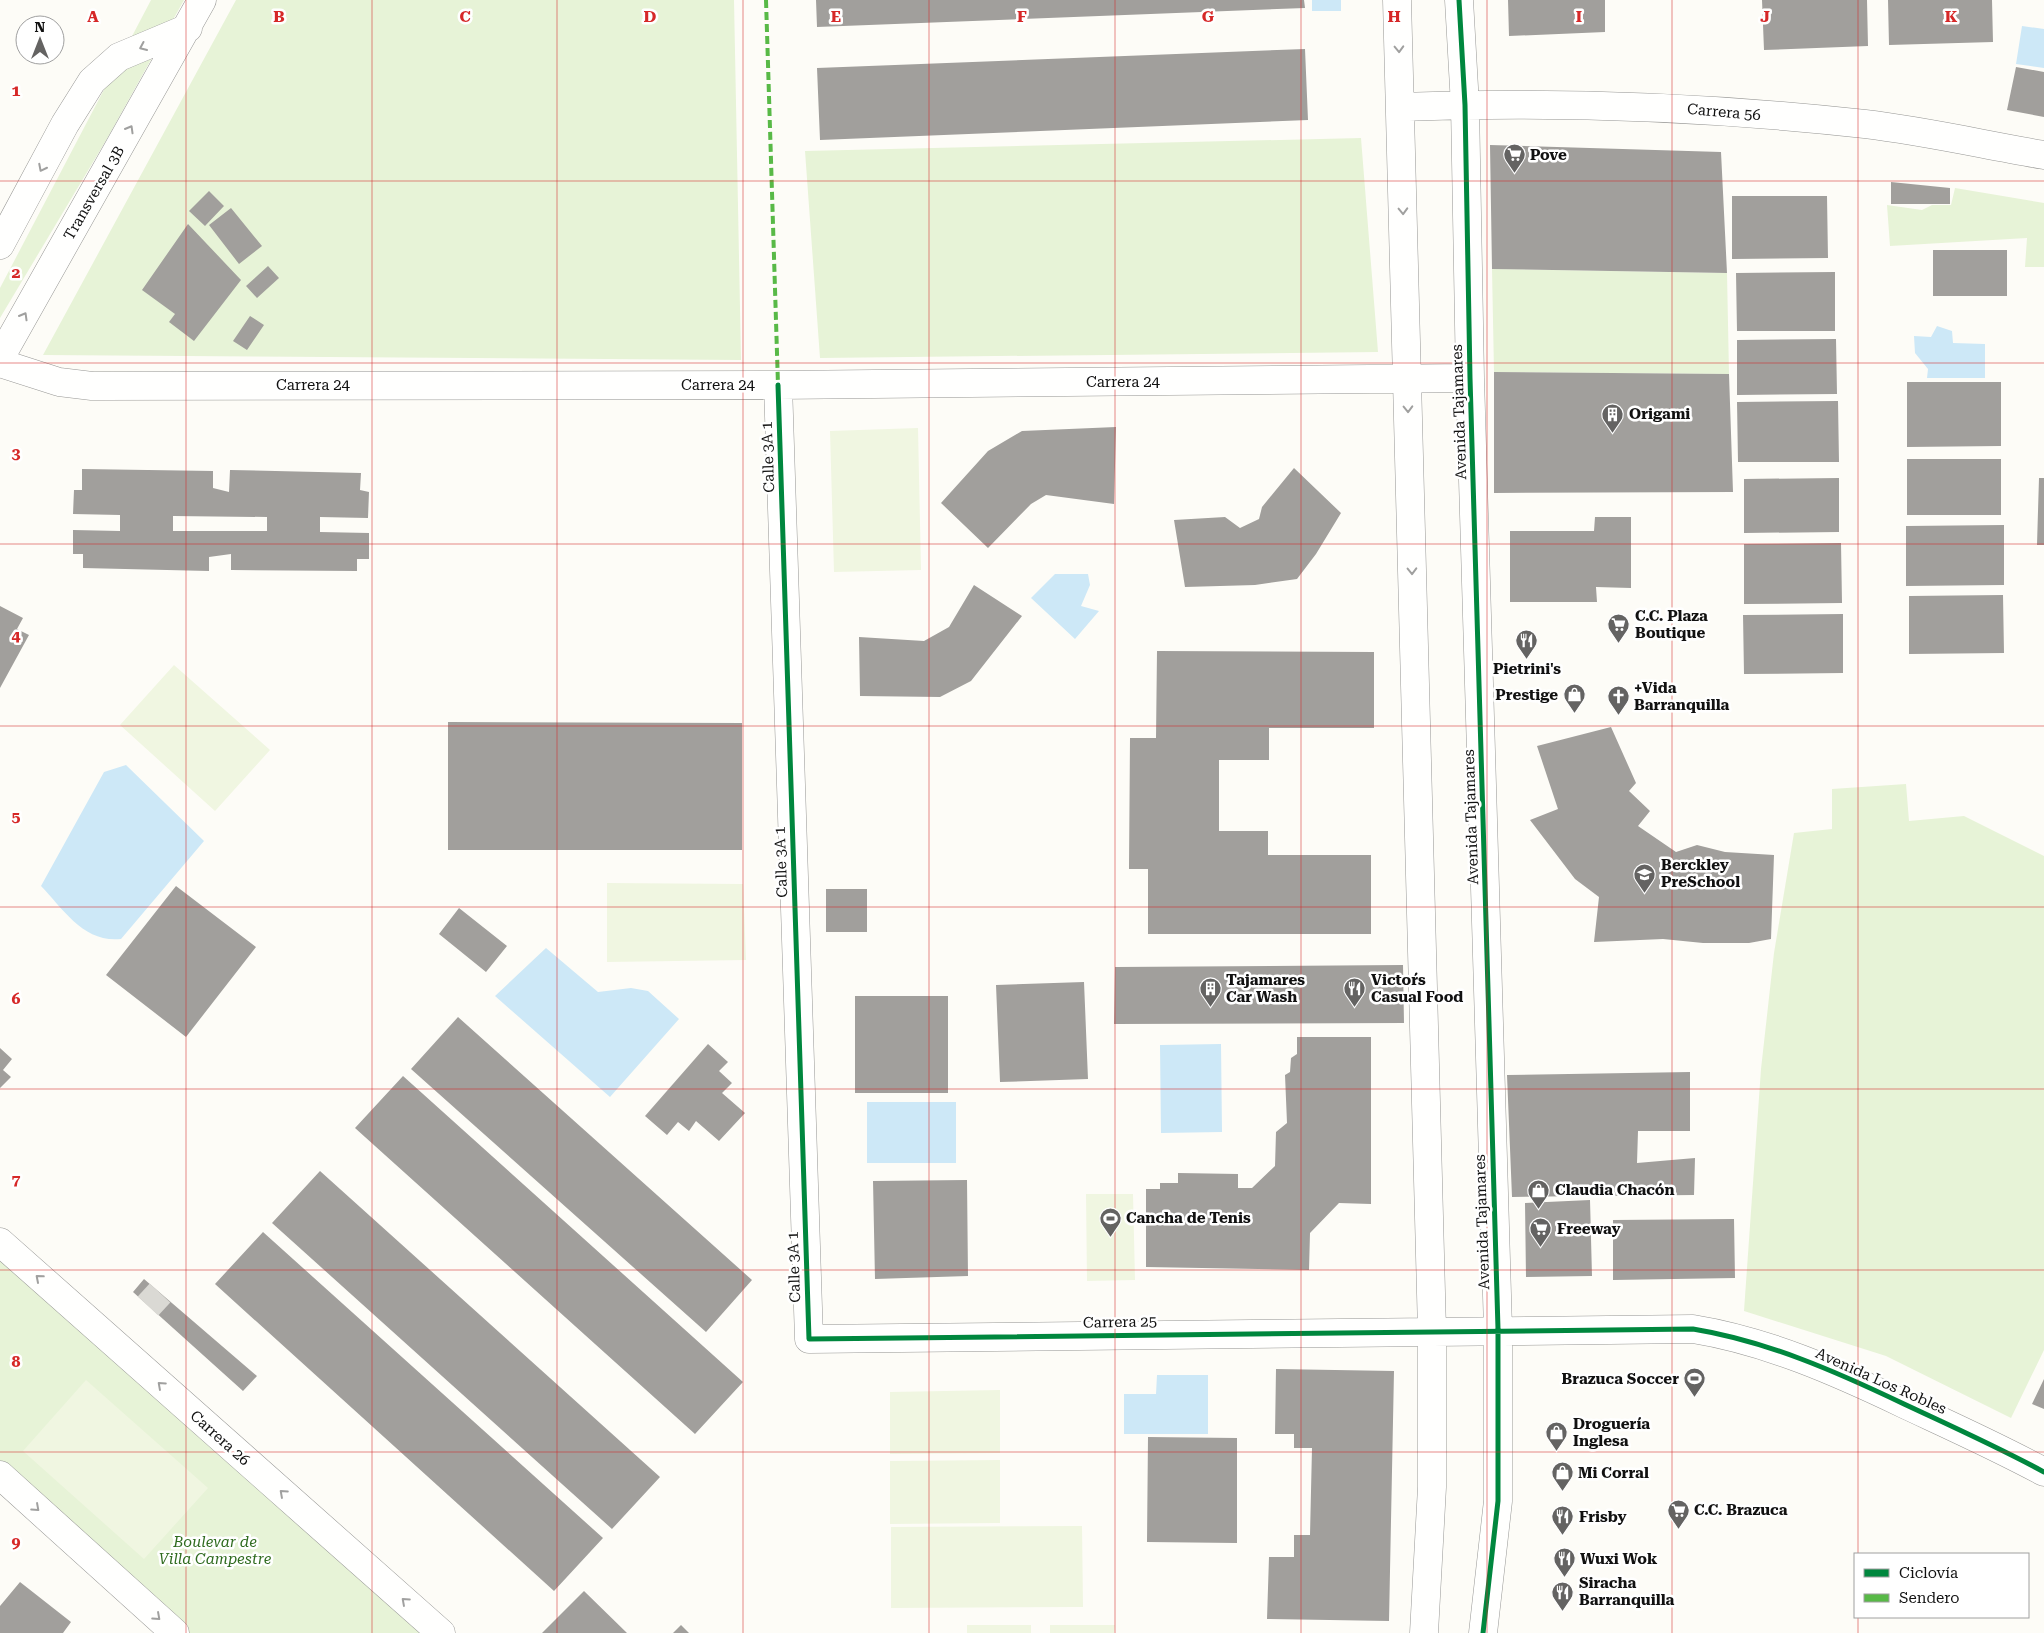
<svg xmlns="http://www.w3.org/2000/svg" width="2044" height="1633" font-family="'Roboto Serif',serif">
  <rect width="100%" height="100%" fill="#fdfcf7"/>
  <!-- green -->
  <path fill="#e7f3d7" d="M151 0H184L108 137 0 318V288Z
    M236 0H734L741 360 43 355Z
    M1361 138 1378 352 820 358 805 151Z
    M1955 188 2044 203V267H2025L2027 238 1890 246 1887 205 1922 210 1932 205H1951Z
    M1492 269 1727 273 1729 374 1494 372Z
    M1906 784 1909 821 1964 816 2044 856V1350L2011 1418 1886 1356 1744 1311 1761 1069 1774 953 1794 833 1832 829V789Z
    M0 1248 431 1633H183L0 1468Z"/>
  <!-- pitch -->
  <path fill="#f0f6e1" d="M918 428 921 570 834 572 830 431Z
    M174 665 270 750 215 811 120 725Z
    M607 883 743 884 746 960 607 962Z
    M1086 1194H1133L1135 1280 1087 1281Z
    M86 1380 208 1488 144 1559 23 1451Z
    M1000 1390V1453L890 1454V1392Z
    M1000 1460V1523L890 1524V1461Z
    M1082 1526 1083 1607 891 1608V1527Z
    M967 1625H1031V1633H967Z
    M1050 1625H1115L1114 1633H1050Z"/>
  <!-- water -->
  <path fill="#cde8f7" d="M1312 0H1341V11H1312Z
    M2022 26 2044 29V68L2016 64Z
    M1937 326 1952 331 1953 343 1985 344V378H1927L1928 369 1915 353 1914 336 1931 337Z
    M1055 574H1088L1090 585 1081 606 1099 611 1075 639 1031 598Z
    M126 765 204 841 121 939C84 943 64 910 41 886L104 772Z
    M546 948 598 992 631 988 648 991 679 1019 610 1097 495 996Z
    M1221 1044 1222 1132 1161 1133 1160 1045Z
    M867 1102H956V1163H867Z
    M1157 1375H1208V1434H1124V1394H1156Z"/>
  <!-- building -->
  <path fill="#a19f9c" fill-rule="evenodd" d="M816 0H1304L1305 8 817 27Z
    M1508 0H1605V32L1509 36Z
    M1762 0H1867L1868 46 1764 50Z
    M1888 0H1992L1993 42 1889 45Z
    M1305 49 1308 120 820 140 817 68Z
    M2016 67 2044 72V117L2007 110Z
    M1490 145 1721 152 1727 273 1492 269Z
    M1891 182 1950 188V204H1891Z
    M209 191 224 206 205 226 189 211Z
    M1732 196H1827L1828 258 1732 259Z
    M231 208 262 246 239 264 209 225Z
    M188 224 241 280 194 341 169 322 175 314 142 290Z
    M1933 250H2007V296H1933Z
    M268 266 279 278 257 298 246 286Z
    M1835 272V331H1737L1736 273Z
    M250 316 264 325 247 350 233 341Z
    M1836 339 1837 394 1737 395V340Z
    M1494 372 1729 374 1733 492 1494 493Z
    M1907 382H2001V446L1907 447Z
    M1838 401 1839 462H1738L1737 402Z
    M1116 427 1114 504 1046 495 1031 504 988 548 941 503 988 451 1022 431Z
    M1907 459H2001V515H1907Z
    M1294 468 1341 513 1316 554 1297 579 1255 585 1185 587 1174 520 1225 517 1240 528 1259 519 1262 507Z
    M82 469 213 471V488L229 492 230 470 361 473 360 490 369 492 368 518 320 517V532L369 533V559H357V571L231 570V554L209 557V571L83 568V554H73V530L120 531V515L73 514 74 490H82ZM173 516 267 517V531H173Z
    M1839 478V532L1744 533V479Z
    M2039 478H2044V545H2037Z
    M1595 517H1631V588L1596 587 1597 602H1510V531H1594Z
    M2004 525V585L1906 586V526Z
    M1841 543 1842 603 1744 604V544Z
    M974 585 1022 616 971 681 940 697 860 696 859 637 924 641 949 627Z
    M2003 595 2004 653 1909 654V596Z
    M0 606 23 618 17 629 29 635 0 688Z
    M1843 614V673L1744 674 1743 615Z
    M1157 651 1374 652V728H1269V760H1219V831H1268V855H1371V934H1148V869H1129L1130 738H1156Z
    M448 722 742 723V850H448Z
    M1611 727 1636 783 1629 791 1650 811 1638 826 1676 852 1697 845 1725 852 1774 855 1771 939 1749 943H1703L1663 939 1594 942 1599 897 1575 879 1530 820 1558 809 1537 746Z
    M176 886 256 947 186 1037 106 975Z
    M826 889H867V932H826Z
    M459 908 507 946 486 972 439 934Z
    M1403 965 1404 1023 1114 1024 1115 967Z
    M1084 982 1088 1079 1000 1082 996 985Z
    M855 996H948V1093H855Z
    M458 1017 752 1280 706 1332 411 1069Z
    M1297 1037H1371V1204L1339 1203 1310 1233 1309 1270 1146 1267V1189H1160V1183H1178V1173L1238 1174V1188H1252L1275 1166 1276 1132 1287 1123 1285 1075 1290 1072 1291 1058 1297 1054Z
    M708 1044 728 1062 719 1071 732 1083 722 1093 745 1113 719 1141 696 1121 689 1131 678 1122 667 1135 645 1116Z
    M0 1048 12 1059 3 1070 11 1077 0 1088Z
    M1690 1072V1131H1638L1637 1163 1695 1158 1694 1195 1512 1197 1507 1075Z
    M403 1076 743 1382 695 1434 355 1128Z
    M320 1171 660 1477 612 1529 272 1223Z
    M967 1180 968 1276 875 1279 873 1181Z
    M1590 1200 1592 1276 1526 1277 1525 1203Z
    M1734 1219 1735 1278 1613 1280V1220Z
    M263 1232 603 1538 554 1591 215 1284Z
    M144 1279 257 1376 243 1391 133 1292Z
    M1276 1369 1394 1371 1389 1621 1267 1619 1269 1557H1294V1535H1310L1312 1448H1294V1434H1275Z
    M2044 1379V1409L2032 1404Z
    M1148 1437 1237 1438V1543L1147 1542Z
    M20 1582 71 1622 63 1633H0V1606Z
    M584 1591 627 1633H542Z
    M681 1625 689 1633H673Z"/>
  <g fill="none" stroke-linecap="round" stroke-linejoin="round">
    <!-- minor-tunnel -->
    <path stroke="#dad9d4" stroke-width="28" stroke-dasharray="28 14" stroke-linecap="butt" d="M148 1306 160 1293"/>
    <defs>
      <path id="minor" d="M1397 0 1432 1331V1487L1424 1633
        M1459 0 1465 105 1470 378 1498 1329V1501L1483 1633
        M1400 107C1555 101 1711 107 1865 124 1925 131 1985 145 2044 155
        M0 245 65 124 92 81 119 57 188 28
        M0 358 202 0
        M0 363 59 382 92 386 778 385 1470 378
        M778 385 809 1339 1693 1329C1767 1341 1837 1372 1904 1404 1951 1426 1998 1447 2044 1472
        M0 1242 441 1633
        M0 1475 175 1633"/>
    </defs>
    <!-- minor casing -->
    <use href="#minor" stroke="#979795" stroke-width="29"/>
    <!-- minor -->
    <use href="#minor" stroke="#fffffe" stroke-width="28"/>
    <!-- quiet -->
    <path stroke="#58b947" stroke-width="4" stroke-dasharray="8 4" stroke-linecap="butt" d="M766 0 778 385"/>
    <defs>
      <path id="cycleway" d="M1459 0 1465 105 1470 378 1498 1329V1501L1483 1633
        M778 385 809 1339 1693 1329C1767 1341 1837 1372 1904 1404 1951 1426 1998 1447 2044 1472"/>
    </defs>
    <!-- cycleway casing -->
    <use href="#cycleway" stroke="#fff" stroke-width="8"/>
    <!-- cycleway -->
    <use href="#cycleway" stroke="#00873e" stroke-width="5"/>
  </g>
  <!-- one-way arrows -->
  <defs><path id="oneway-chevron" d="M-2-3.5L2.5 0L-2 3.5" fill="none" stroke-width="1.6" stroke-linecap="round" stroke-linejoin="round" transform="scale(1.25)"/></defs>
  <g stroke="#a0a09f">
    <use href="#oneway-chevron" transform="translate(143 47) rotate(156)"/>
    <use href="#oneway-chevron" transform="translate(1399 49) rotate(88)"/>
    <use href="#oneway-chevron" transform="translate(130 129) rotate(-60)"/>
    <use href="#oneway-chevron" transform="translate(42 168) rotate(117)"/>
    <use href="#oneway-chevron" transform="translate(1403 211) rotate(88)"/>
    <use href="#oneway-chevron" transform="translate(24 316) rotate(-60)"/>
    <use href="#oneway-chevron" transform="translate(1408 409) rotate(89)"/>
    <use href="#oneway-chevron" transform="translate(1412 571) rotate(89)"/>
    <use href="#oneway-chevron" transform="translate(39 1278) rotate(-139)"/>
    <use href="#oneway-chevron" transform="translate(161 1385) rotate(-138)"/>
    <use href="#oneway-chevron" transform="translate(283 1493) rotate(-138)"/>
    <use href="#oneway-chevron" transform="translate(36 1508) rotate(42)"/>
    <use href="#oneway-chevron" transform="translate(405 1601) rotate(-138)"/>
    <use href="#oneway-chevron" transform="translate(157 1617) rotate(42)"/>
  </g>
  <!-- grid -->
  <path fill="none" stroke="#d62828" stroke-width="1" stroke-opacity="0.55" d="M186 0V1633M372 0V1633M557 0V1633M743 0V1633M929 0V1633M1115 0V1633M1301 0V1633M1487 0V1633M1672 0V1633M1858 0V1554M0 181H2044M0 363H2044M0 544H2044M0 726H2044M0 907H2044M0 1089H2044M0 1270H2044M0 1452H2044M1858 1617V1633"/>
  <!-- icons -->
  <defs>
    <symbol id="supermarket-pin" viewBox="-11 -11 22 30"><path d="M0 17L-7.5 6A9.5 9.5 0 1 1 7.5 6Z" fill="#646362" stroke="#fff"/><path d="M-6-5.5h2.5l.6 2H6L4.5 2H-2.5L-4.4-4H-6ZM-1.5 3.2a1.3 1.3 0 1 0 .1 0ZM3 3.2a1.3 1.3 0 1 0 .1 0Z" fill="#fff"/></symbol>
    <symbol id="building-pin" viewBox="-11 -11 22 30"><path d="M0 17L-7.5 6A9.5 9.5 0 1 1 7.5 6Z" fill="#646362" stroke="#fff"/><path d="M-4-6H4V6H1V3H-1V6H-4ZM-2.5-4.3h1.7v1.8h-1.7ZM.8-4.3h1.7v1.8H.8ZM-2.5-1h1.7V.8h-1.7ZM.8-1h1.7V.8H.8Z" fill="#fff"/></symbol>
    <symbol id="restaurant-pin" viewBox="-11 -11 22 30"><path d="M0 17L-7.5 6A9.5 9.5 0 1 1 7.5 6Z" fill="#646362" stroke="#fff"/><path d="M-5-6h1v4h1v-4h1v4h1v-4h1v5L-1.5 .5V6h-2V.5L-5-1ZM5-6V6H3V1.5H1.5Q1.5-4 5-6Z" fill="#fff"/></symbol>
    <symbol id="shop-pin" viewBox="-11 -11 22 30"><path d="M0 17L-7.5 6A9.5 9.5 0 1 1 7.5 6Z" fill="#646362" stroke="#fff"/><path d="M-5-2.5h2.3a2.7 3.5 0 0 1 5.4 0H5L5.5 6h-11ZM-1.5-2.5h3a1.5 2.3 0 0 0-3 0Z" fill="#fff"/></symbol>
    <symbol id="church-pin" viewBox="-11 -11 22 30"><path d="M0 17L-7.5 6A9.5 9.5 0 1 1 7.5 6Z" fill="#646362" stroke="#fff"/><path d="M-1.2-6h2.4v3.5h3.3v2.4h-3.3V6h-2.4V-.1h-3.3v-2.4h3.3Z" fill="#fff"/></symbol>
    <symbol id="school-pin" viewBox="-11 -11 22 30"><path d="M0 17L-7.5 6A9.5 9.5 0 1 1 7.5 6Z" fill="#646362" stroke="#fff"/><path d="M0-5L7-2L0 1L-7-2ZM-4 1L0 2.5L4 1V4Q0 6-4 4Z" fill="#fff"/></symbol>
    <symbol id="stadium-pin" viewBox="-11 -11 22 30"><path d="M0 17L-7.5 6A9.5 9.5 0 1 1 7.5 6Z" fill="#646362" stroke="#fff"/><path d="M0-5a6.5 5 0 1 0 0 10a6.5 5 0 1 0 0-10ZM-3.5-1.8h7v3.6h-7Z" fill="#fff"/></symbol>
  </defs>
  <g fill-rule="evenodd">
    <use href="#supermarket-pin" x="1502" y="142" width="25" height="34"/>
    <use href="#building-pin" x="1600" y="402" width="25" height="34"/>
    <use href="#supermarket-pin" x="1606" y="612" width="25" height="34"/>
    <use href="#restaurant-pin" x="1514" y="628" width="25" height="34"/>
    <use href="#shop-pin" x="1562" y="682" width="25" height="34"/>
    <use href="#church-pin" x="1606" y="684" width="25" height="34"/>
    <use href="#school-pin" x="1632" y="862" width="25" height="34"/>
    <use href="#building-pin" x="1198" y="976" width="25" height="34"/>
    <use href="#restaurant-pin" x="1342" y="976" width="25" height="34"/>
    <use href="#shop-pin" x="1526" y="1178" width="25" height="34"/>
    <use href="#stadium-pin" x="1098" y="1206" width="25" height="34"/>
    <use href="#supermarket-pin" x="1528" y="1216" width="25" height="34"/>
    <use href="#stadium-pin" x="1682" y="1366" width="25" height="34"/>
    <use href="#shop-pin" x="1544" y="1420" width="25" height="34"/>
    <use href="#shop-pin" x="1550" y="1460" width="25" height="34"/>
    <use href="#supermarket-pin" x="1666" y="1498" width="25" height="34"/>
    <use href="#restaurant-pin" x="1550" y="1504" width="25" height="34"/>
    <use href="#restaurant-pin" x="1552" y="1546" width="25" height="34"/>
    <use href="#restaurant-pin" x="1550" y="1580" width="25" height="34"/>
  </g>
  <g text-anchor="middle" stroke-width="5" stroke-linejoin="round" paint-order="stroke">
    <!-- street labels -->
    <g font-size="15" fill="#111" stroke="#fff">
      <text transform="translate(1724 112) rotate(5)" y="5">Carrera 56</text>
      <text transform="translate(94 193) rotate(-60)" y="5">Transversal 3B</text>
      <text x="1123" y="387">Carrera 24</text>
      <text x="313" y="390">Carrera 24</text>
      <text x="718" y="390">Carrera 24</text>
      <text transform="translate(1459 412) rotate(-92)" y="5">Avenida Tajamares</text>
      <text transform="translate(768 457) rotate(-92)" y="5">Calle 3A 1</text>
      <text transform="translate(1471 817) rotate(-92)" y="5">Avenida Tajamares</text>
      <text transform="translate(781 862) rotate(-92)" y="5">Calle 3A 1</text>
      <text transform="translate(1482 1222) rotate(-92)" y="5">Avenida Tajamares</text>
      <text transform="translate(794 1267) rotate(-92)" y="5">Calle 3A 1</text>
      <text transform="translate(1120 1322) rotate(-1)" y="5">Carrera 25</text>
      <text transform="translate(1881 1381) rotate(24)" y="5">Avenida Los Robles</text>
      <text transform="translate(220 1438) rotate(42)" y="5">Carrera 26</text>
    </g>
    <!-- poi labels -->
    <g font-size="15" font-weight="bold" fill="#111" stroke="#fff" text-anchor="start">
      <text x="1530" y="160">Pove</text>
      <text x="1629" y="419">Origami</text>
      <text x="1635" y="621">C.C. Plaza<tspan x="1635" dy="17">Boutique</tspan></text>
      <text x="1527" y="674" text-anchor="middle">Pietrini's</text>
      <text x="1634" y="693">+Vida<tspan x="1634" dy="17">Barranquilla</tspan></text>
      <text x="1558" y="700" text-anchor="end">Prestige</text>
      <text x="1661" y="870">Berckley<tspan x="1661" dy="17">PreSchool</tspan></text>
      <text x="1226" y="985">Tajamares<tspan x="1226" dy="17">Car Wash</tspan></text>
      <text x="1371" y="985">Victor´s<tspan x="1371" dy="17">Casual Food</tspan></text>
      <text x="1555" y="1195">Claudia Chacón</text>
      <text x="1126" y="1223">Cancha de Tenis</text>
      <text x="1557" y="1234">Freeway</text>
      <text x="1679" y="1384" text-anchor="end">Brazuca Soccer</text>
      <text x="1573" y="1429">Droguería<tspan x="1573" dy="17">Inglesa</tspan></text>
      <text x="1578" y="1478">Mi Corral</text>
      <text x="1694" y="1515">C.C. Brazuca</text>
      <text x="1579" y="1522">Frisby</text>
      <text x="1580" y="1564">Wuxi Wok</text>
      <text x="1579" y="1588">Siracha<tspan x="1579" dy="17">Barranquilla</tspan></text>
    </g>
    <!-- park labels -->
    <g font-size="15" font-style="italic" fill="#2f6b1f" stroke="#fff">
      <text x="215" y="1547">Boulevar de<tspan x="215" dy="17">Villa Campestre</tspan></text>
    </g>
  </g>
  <g font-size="16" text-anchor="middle" font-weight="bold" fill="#d62828" stroke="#fff" stroke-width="5" stroke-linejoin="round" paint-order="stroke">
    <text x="93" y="22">A</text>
    <text x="279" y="22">B</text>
    <text x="465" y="22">C</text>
    <text x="650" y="22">D</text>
    <text x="836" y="22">E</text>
    <text x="1022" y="22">F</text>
    <text x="1208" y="22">G</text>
    <text x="1394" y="22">H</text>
    <text x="1579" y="22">I</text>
    <text x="1765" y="22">J</text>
    <text x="1951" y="22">K</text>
    <text x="16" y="96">1</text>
    <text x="16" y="278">2</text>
    <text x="16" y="459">3</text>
    <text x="16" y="641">4</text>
    <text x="16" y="822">5</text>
    <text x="16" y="1004">6</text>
    <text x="16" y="1185">7</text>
    <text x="16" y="1367">8</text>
    <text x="16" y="1548">9</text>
  </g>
  <!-- legend -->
  <rect x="1854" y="1553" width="175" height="65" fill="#ffffff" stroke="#a0a0a0"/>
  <rect x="1864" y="1569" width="25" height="8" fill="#00873e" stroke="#a0a0a0"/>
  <text x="1899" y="1578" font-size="15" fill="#111111">Ciclovía</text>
  <rect x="1864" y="1594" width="25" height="8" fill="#58b947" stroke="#a0a0a0"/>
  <text x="1899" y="1603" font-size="15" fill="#111111">Sendero</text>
  <!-- north arrow -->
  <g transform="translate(40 40)"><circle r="24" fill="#ffffff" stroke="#a0a0a0"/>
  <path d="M0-4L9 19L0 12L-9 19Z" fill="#646362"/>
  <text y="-8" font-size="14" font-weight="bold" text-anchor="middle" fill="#111111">N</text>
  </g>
</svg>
